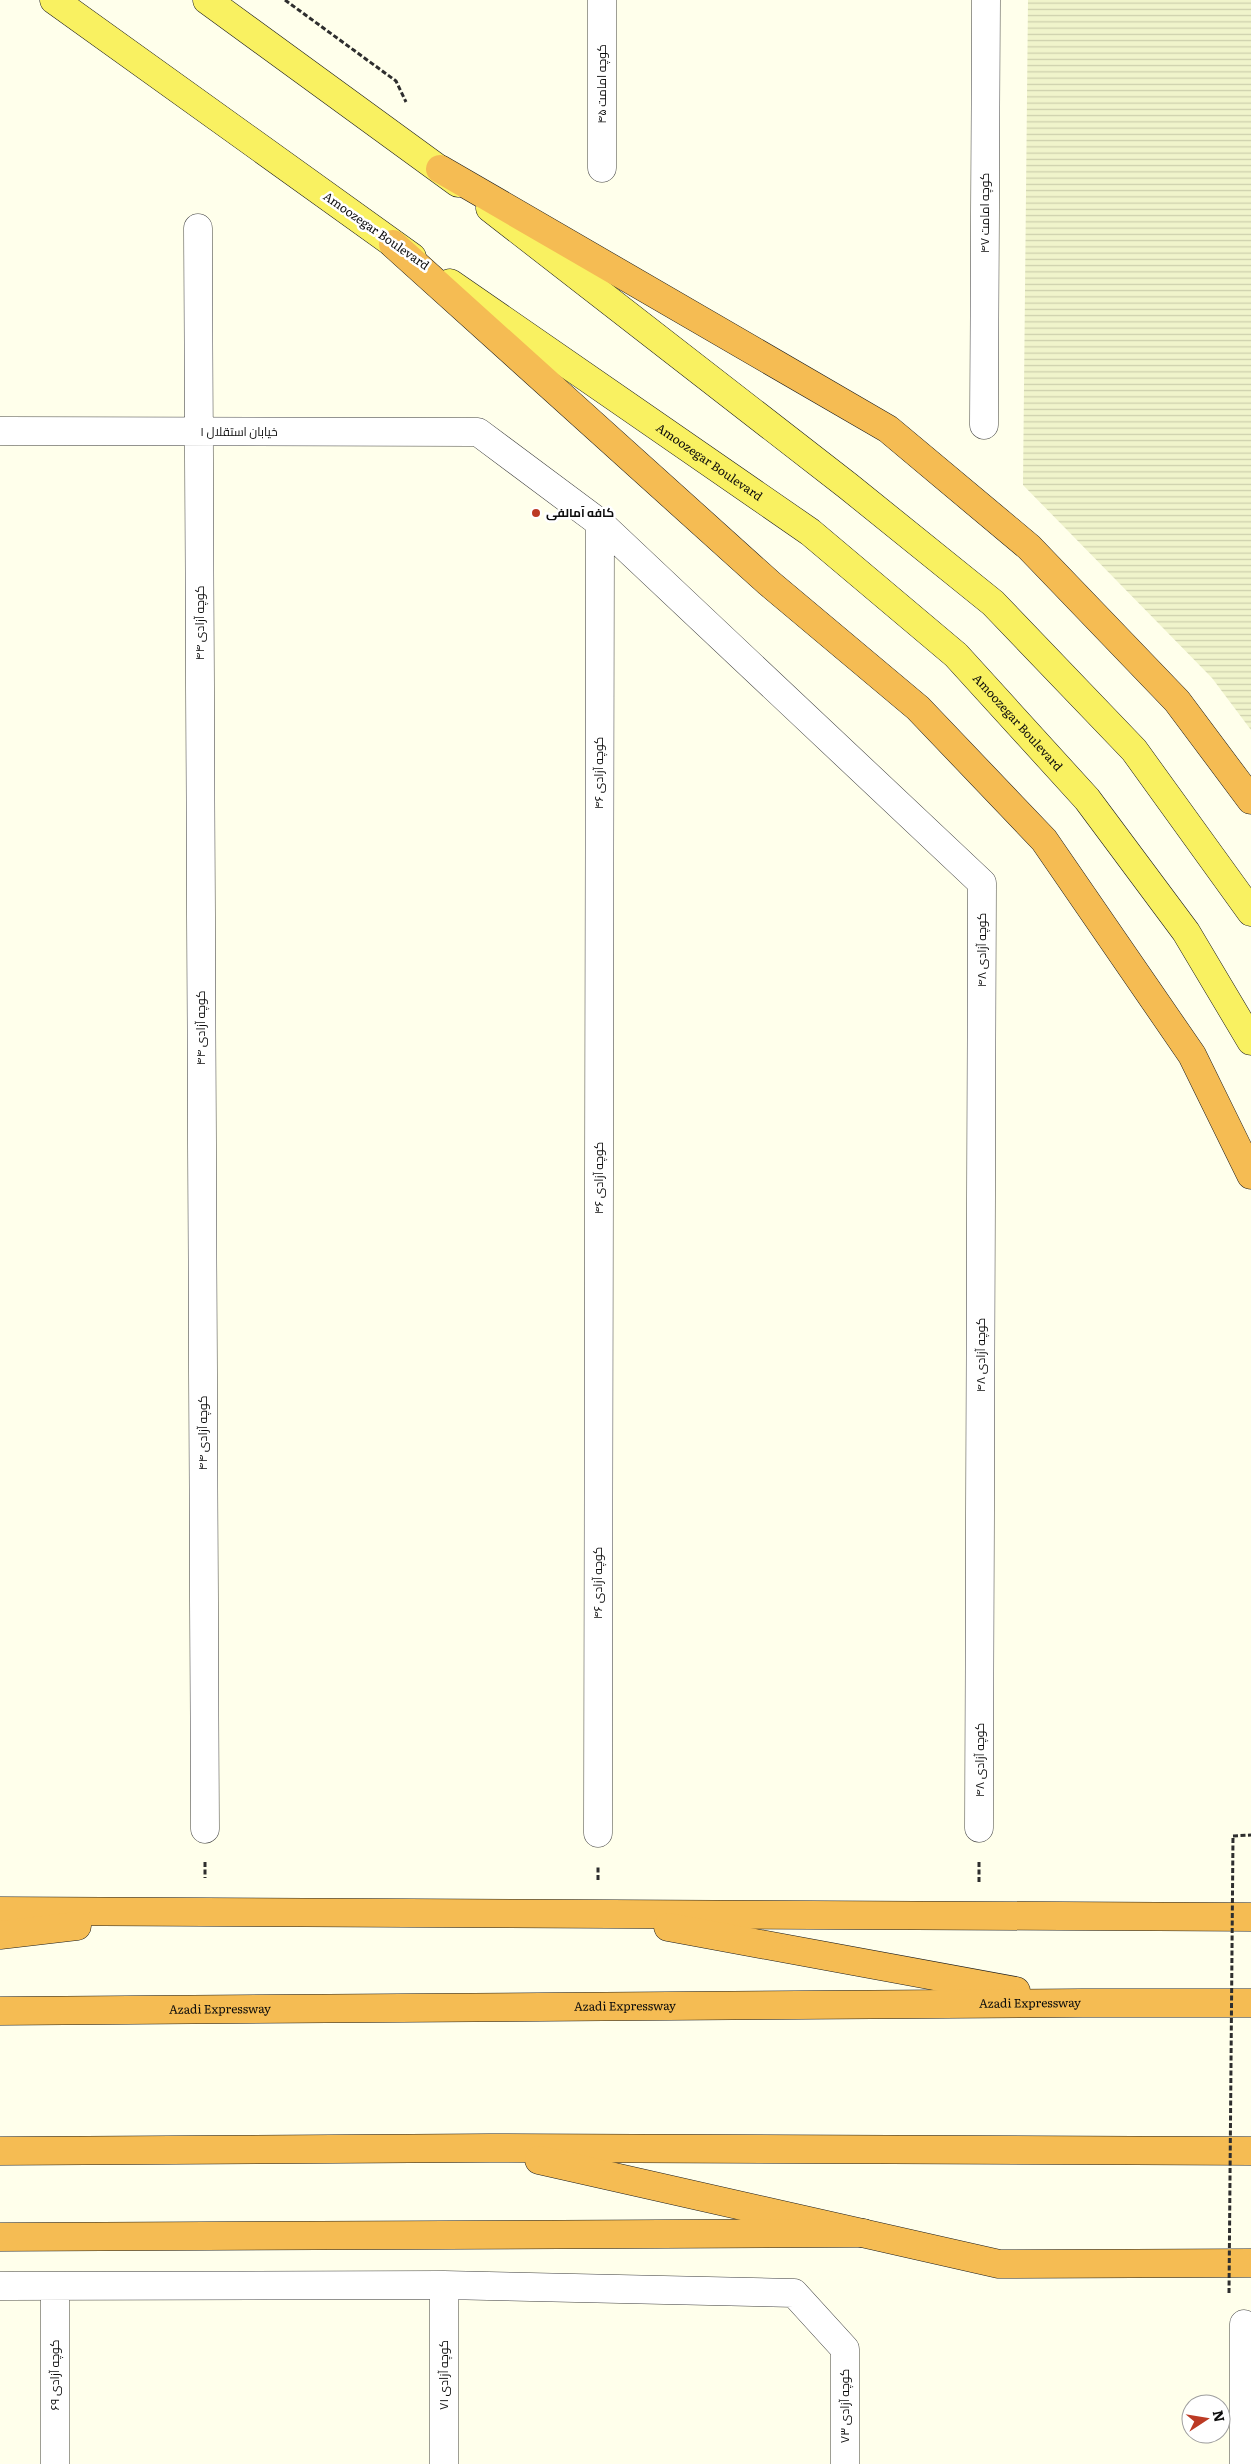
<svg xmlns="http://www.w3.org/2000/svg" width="1251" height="2464" font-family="Literata,Cairo,serif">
  <defs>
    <pattern id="farmland-rules" width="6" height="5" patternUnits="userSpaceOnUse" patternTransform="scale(1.25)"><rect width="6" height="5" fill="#f0f4cb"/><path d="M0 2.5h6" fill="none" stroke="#cdd0ad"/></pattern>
  </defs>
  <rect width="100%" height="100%" fill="#ffffeb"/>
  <!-- farmland -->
  <path fill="url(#farmland-rules)" d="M1028 0H1251V730L1212 678 1023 485Z"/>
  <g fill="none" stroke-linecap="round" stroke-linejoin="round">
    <defs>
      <path id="minor" d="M602 0V168
        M198 228 205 1829
        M984 425 986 0
        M0 431 478 432 600 523 982 883 979 1828
        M598 1833 600 523
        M444 2285V2464
        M0 2286 444 2285 794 2293 845 2349V2464
        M55 2464V2286
        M1244 2464V2324"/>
      <g id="major">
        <path d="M54 0 412 257"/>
        <path d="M207 0 458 183"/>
        <path d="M490 208 848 486 993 603 1134 750 1251 912"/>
        <path id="s1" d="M450 283 810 532 956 655 1087 799 1186 932 1251 1041"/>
      </g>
      <g id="highway">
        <path d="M440 169 888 429 1029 547 1177 701 1251 800"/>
        <path d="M393 244 769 583 918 708 1044 840 1192 1055 1251 1175"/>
        <path d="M0 1911 1251 1917"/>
        <path d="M668 1927 1016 1991"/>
        <path d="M0 1935 77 1926"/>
        <path id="s2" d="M0 2011 1082 2003H1251"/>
        <path d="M0 2151 489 2148 1251 2151"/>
        <path d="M539 2160 999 2264 1251 2263"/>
        <path d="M0 2237 863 2233"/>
      </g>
    </defs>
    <!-- minor casing -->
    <use href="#minor" stroke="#3f3f3f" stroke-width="29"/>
    <!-- major casing -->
    <use href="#major" stroke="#1d1d1d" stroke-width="29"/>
    <!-- highway casing -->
    <use href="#highway" stroke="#1d1d1d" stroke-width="29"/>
    <!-- path -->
    <path stroke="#2e2e2e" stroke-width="3" stroke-dasharray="5 2.5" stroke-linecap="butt" d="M285 0 396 81 406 102
      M1233 1836 1251 1835
      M205 1862V1878
      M598 1880V1866
      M979 1882V1861"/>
    <!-- minor -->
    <use href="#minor" stroke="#fff" stroke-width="28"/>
    <!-- major -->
    <use href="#major" stroke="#f9f161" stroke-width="28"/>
    <!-- highway -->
    <use href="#highway" stroke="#f5bc53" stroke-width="28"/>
    <!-- path-bridge -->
    <path stroke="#2e2e2e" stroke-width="3" stroke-dasharray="5 2.5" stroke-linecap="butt" d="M1229 2293 1233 1836"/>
  </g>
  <!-- markers -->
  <circle fill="#bc3a24" stroke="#fff" stroke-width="2" cx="536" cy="513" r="5"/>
  <g text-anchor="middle" stroke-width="5" stroke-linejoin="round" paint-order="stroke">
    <!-- street labels -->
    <g font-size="12" fill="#0c0c0c" stroke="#fff">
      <text transform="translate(602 84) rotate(-90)" y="4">کوچه امامت ۴۵</text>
      <text transform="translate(985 213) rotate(-90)" y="4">کوچه امامت ۴۷</text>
      <text transform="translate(376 231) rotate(35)" y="4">Amoozegar Boulevard</text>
      <text x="239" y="436">خیابان استقلال ۱</text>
      <text dy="4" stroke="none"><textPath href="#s1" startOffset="315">Amoozegar Boulevard</textPath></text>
      <text transform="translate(200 623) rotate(-90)" y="4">کوچه آزادی ۴۴</text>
      <text dy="4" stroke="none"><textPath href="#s1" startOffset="720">Amoozegar Boulevard</textPath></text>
      <text transform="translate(599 773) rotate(-90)" y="4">کوچه آزادی ۴۶</text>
      <text transform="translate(982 950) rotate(-90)" y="4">کوچه آزادی ۴۸</text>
      <text transform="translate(201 1028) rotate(-90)" y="4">کوچه آزادی ۴۴</text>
      <text transform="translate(599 1178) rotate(-90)" y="4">کوچه آزادی ۴۶</text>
      <text transform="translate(981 1355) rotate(-90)" y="4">کوچه آزادی ۴۸</text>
      <text transform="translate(203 1433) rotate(-90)" y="4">کوچه آزادی ۴۴</text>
      <text transform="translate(598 1583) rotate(-90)" y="4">کوچه آزادی ۴۶</text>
      <text transform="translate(980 1760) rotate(-90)" y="4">کوچه آزادی ۴۸</text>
      <text dy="4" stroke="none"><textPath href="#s2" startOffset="1030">Azadi Expressway</textPath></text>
      <text dy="4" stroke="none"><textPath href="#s2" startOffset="625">Azadi Expressway</textPath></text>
      <text dy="4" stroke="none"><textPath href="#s2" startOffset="220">Azadi Expressway</textPath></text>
      <text transform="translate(55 2375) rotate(-90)" y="4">کوچه آزادی ۶۹</text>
      <text transform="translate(444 2375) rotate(-90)" y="4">کوچه آزادی ۷۱</text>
      <text transform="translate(845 2406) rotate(-90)" y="4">کوچه آزادی ۷۳</text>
    </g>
    <!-- poi labels -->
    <g font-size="12" font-weight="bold" fill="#0c0c0c" stroke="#fff" text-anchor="start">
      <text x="546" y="517">کافه آمالفی</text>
    </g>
  </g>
  <!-- north arrow -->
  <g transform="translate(1206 2419) rotate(78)"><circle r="24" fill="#ffffff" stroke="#9e9e9e"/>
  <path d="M0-4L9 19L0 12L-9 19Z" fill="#bc3a24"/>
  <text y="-8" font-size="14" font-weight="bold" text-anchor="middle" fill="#0c0c0c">N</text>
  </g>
</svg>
